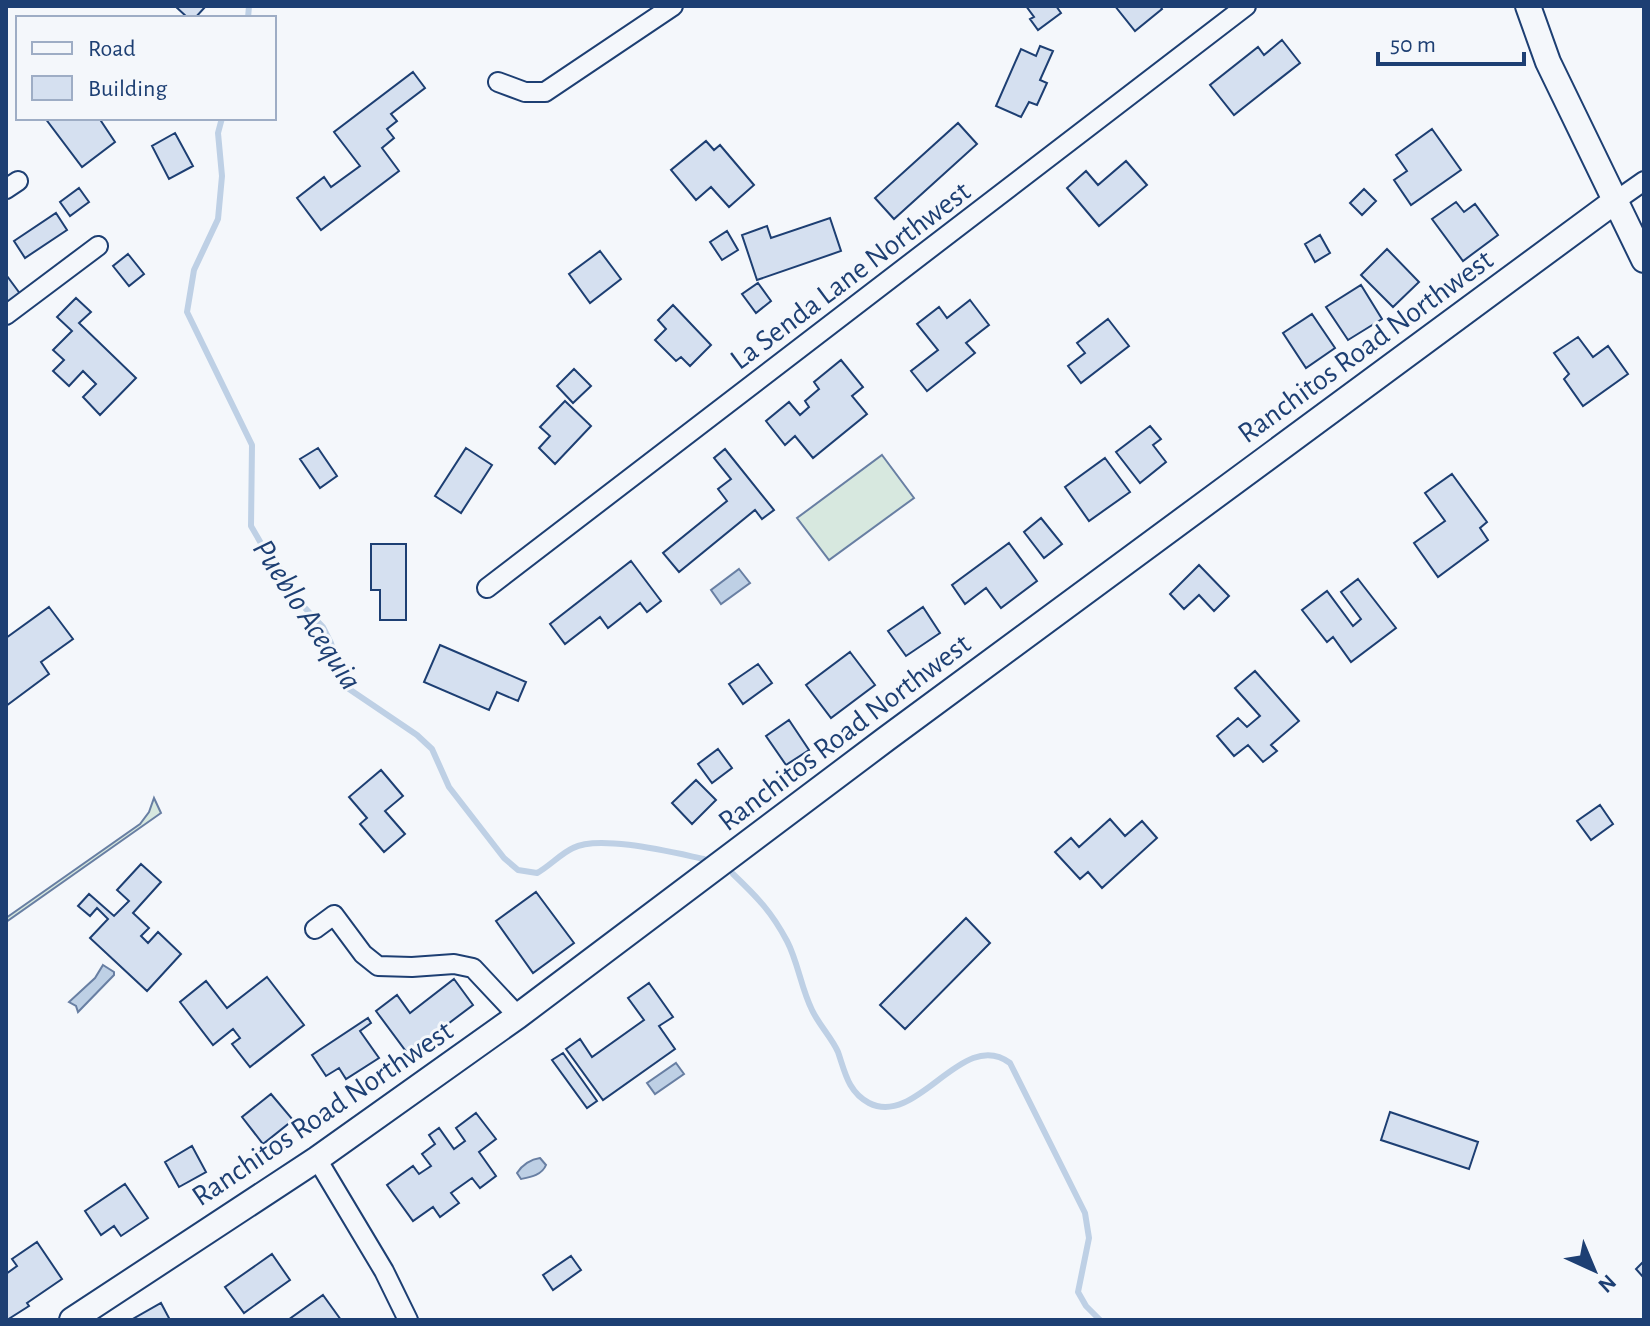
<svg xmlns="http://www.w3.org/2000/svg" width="1650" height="1326" font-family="'Alegreya Sans',sans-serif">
  <rect width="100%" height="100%" fill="#f4f7fb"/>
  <!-- green -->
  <path fill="#d7e8df" stroke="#687fa3" stroke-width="2" d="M882 455 914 498 829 560 797 518Z
    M154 798 161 813 6 922V918L140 824 149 812Z"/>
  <!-- water -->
  <path fill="#bed0e5" stroke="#687fa3" stroke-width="2" d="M739 569 750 583 721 604 711 590Z
    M103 965 114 972V975L78 1012 76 1006 69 1002 95 978Z
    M676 1063 684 1074 655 1094 647 1083Z
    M540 1158 546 1165C542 1175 531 1177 521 1179L517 1173C522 1165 531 1159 540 1158Z"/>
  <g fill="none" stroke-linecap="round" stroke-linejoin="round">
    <!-- stream -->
    <path stroke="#bed0e5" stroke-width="6" d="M248 18 249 6
      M222 118 218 133 222 176 218 219 194 270 187 312 252 445 251 526 262 545 281 570 288 590 323 627 331 643 339 673 349 689 417 735 432 749 449 787 504 858 518 870 537 873C550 866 560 854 573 848 599 834 675 853 704 859
      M733 874C757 897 771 911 787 941 798 962 801 988 812 1010 819 1025 832 1038 838 1052 845 1072 848 1092 869 1103 918 1128 962 1027 1010 1063L1085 1213 1089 1238 1078 1292 1086 1306 1100 1320"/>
  </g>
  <!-- building -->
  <path fill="#d5e0f0" stroke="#1d3f73" stroke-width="2" d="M175 6H206L195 18H188Z
    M1026 6H1056L1061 13 1038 30 1030 19 1034 17Z
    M1115 6H1160L1162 9 1135 31Z
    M1282 40 1300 63 1234 115 1210 85 1258 47 1264 55Z
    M1040 46 1053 51 1040 80 1047 83 1037 105 1029 102 1021 117 996 106 1021 49 1036 56Z
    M413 72 425 88 391 114 397 121 387 129 394 138 382 148 399 171 321 230 297 198 324 177 331 187 360 166 334 132Z
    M45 118H99L115 142 82 167Z
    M958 123 977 144 894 219 875 198Z
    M1432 129 1461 170 1411 205 1394 180 1407 171 1396 155Z
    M175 133 193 166 169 179 152 146Z
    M706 141 714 150 720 145 754 185 729 207 711 187 696 200 671 170Z
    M1126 161 1147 185 1099 226 1067 188 1086 171 1098 185Z
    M79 188 89 202 70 216 60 202Z
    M1364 189 1376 201 1362 215 1350 203Z
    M1456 202 1464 212 1475 204 1498 235 1463 261 1432 219Z
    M56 213 67 230 25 258 14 241Z
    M830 218 841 251 757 280 742 235 767 226 771 238Z
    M727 231 738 250 722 260 710 242Z
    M1320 235 1330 253 1315 262 1305 244Z
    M1387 249 1419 282 1393 307 1361 275Z
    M600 251 621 279 590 303 569 274Z
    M128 254 144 274 129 286 113 266Z
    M7 276 21 295 6 305V277Z
    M758 283 771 301 756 313 742 294Z
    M1361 285 1382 319 1348 340 1326 307Z
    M76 298 91 312 79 323 136 378 100 415 83 397 96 384 83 371 69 386 53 371 64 360 53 350 72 331 57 317Z
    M970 300 989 325 966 343 975 353 927 391 911 371 938 350 917 324 939 307 947 318Z
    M673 305 711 345 690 366 681 357 676 361 655 340 666 329 658 320Z
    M1312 314 1335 348 1306 368 1283 333Z
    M1108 319 1129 346 1081 383 1068 366 1085 353 1077 343Z
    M1578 337 1593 357 1608 346 1628 374 1583 406 1564 379 1569 374 1554 353Z
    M841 360 863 387 852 396 867 414 813 458 795 436 785 445 766 421 789 402 800 415 809 407 805 401 819 389 814 382Z
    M574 369 591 386 573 403 557 386Z
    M565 401 591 426 555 464 539 448 550 436 540 427Z
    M1150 426 1161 439 1153 445 1166 462 1140 483 1116 452Z
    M318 448 337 476 320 488 300 459Z
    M466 448 492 465 461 513 435 496Z
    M725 449 774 510 762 519 755 510 679 572 663 553 727 501 718 489 731 479 714 458Z
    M1105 458 1130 492 1089 521 1065 487Z
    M1452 474 1487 522 1480 528 1488 540 1438 577 1414 543 1445 521 1425 493Z
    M1041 518 1062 544 1044 558 1024 532Z
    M1009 543 1037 581 1001 608 986 588 965 604 952 585Z
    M371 544H406V620H380V590H371Z
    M631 561 661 601 647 612 640 603 608 628 600 617 565 644 550 624Z
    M1199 565 1229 596 1214 611 1199 595 1184 609 1170 594Z
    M1358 579 1396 628 1351 662 1333 637 1327 642 1302 610 1327 591 1353 626 1361 619 1341 592Z
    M49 607 73 639 41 662 49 674 6 706V638Z
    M923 607 940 633 906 656 888 631Z
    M440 645 526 682 518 701 497 692 489 710 424 682Z
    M850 652 875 685 831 718 806 685Z
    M758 664 772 683 743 704 729 684Z
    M1255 671 1299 721 1271 745 1277 751 1263 762 1248 745 1234 756 1217 736 1238 718 1247 727 1260 716 1235 688Z
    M789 720 809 750 786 765 766 736Z
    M718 749 732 768 712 783 698 764Z
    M381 770 403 796 385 811 405 834 384 852 360 824 367 818 349 797Z
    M696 780 716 800 692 824 672 803Z
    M1600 805 1613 824 1591 840 1577 821Z
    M1110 819 1125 836 1142 821 1157 838 1102 888 1088 872 1080 879 1055 852 1071 838 1079 847Z
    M141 864 161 882 133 913 149 928 141 936 148 943 158 932 181 954 147 991 90 938 108 919 97 908 90 916 78 906 89 894 114 916 129 901 117 890Z
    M536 892 574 943 533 973 496 921Z
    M966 918 990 943 905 1029 880 1005Z
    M267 977 304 1025 250 1067 232 1044 240 1038 233 1029 213 1045 180 1002 206 981 227 1008Z
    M454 979 473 1005 408 1054 376 1011 397 995 410 1013Z
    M649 983 673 1017 659 1026 675 1049 603 1100 566 1049 580 1039 592 1057 644 1020 628 998Z
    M368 1018 371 1023 360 1031 379 1058 346 1079 339 1068 326 1076 312 1055Z
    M563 1053 597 1101 587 1108 552 1060Z
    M271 1094 293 1120 263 1144 242 1117Z
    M1390 1112 1478 1142 1469 1169 1381 1140Z
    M476 1113 496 1139 479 1152 496 1176 480 1188 472 1178 451 1193 459 1203 440 1217 433 1207 413 1221 387 1185 413 1166 419 1174 431 1166 422 1154 435 1144 429 1135 439 1128 454 1149 465 1141 456 1128Z
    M192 1146 206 1172 179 1187 165 1162Z
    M125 1184 148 1218 121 1236 114 1226 101 1235 85 1211Z
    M37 1242 62 1279 27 1303 29 1306 7 1320 6 1274 17 1266 12 1259Z
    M272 1254 290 1280 244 1313 225 1287Z
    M571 1256 581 1270 553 1290 543 1275Z
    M1644 1261V1278L1636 1269Z
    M323 1295 341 1320H288Z
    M161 1303 170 1320H131Z"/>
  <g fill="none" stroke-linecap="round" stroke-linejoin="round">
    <defs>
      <path id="street" d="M498 82 525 92H545L673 6
        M6 189 18 181
        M1614 202 1644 181
        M6 315 98 246
        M487 588 1246 6
        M315 929 334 915 363 954 378 966 412 967 454 964 473 968 518 1016
        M317 1159 384 1271 408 1320"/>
      <path id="secondary" d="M1528 6 1548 62 1644 260
        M72 1320 317 1159 518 1016 886 739 1614 202"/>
    </defs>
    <!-- street casing -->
    <use href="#street" stroke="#1d3f73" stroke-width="22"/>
    <!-- secondary casing -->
    <use href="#secondary" stroke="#1d3f73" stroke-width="28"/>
    <!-- street -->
    <use href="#street" stroke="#f4f7fb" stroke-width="18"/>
    <!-- secondary -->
    <use href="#secondary" stroke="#f4f7fb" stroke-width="24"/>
  </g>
  <g text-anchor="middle" stroke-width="6" stroke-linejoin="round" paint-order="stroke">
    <!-- street labels -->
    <g font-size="30" fill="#1d3f73" stroke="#f4f7fb">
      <text transform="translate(850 275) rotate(-37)" y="10">La Senda Lane Northwest</text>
      <text transform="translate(1365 346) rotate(-36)" y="10">Ranchitos Road Northwest</text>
      <text transform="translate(844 732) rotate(-37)" y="10">Ranchitos Road Northwest</text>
      <text transform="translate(322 1113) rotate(-34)" y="10">Ranchitos Road Northwest</text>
    </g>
    <!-- water labels -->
    <g font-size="32" font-style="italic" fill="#1d3f73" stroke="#f4f7fb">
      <text transform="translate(308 614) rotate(57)" y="11">Pueblo Acequia</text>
    </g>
  </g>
  <!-- border -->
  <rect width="1650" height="1326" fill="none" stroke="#1d3f73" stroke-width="16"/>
  <!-- legend -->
  <rect x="16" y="16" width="260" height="104" fill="#f4f7fb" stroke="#9eadc5" stroke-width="2"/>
  <rect x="32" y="42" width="40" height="12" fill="#f4f7fb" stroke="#9eadc5" stroke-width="2"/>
  <text x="88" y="56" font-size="24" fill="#1d3f73">Road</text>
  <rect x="32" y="76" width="40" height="24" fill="#d5e0f0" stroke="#9eadc5" stroke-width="2"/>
  <text x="88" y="96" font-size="24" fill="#1d3f73">Building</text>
  <!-- north arrow -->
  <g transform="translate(1594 1270) rotate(136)" stroke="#f4f7fb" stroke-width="6" paint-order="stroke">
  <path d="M0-6L14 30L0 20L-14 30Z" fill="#1d3f73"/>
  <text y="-12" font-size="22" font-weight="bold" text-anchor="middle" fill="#1d3f73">N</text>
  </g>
  <!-- scale -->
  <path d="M1378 52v12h146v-12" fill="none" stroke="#1d3f73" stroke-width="4"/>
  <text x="1390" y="52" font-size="24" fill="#1d3f73" stroke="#f4f7fb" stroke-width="6" paint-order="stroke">50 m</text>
</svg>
